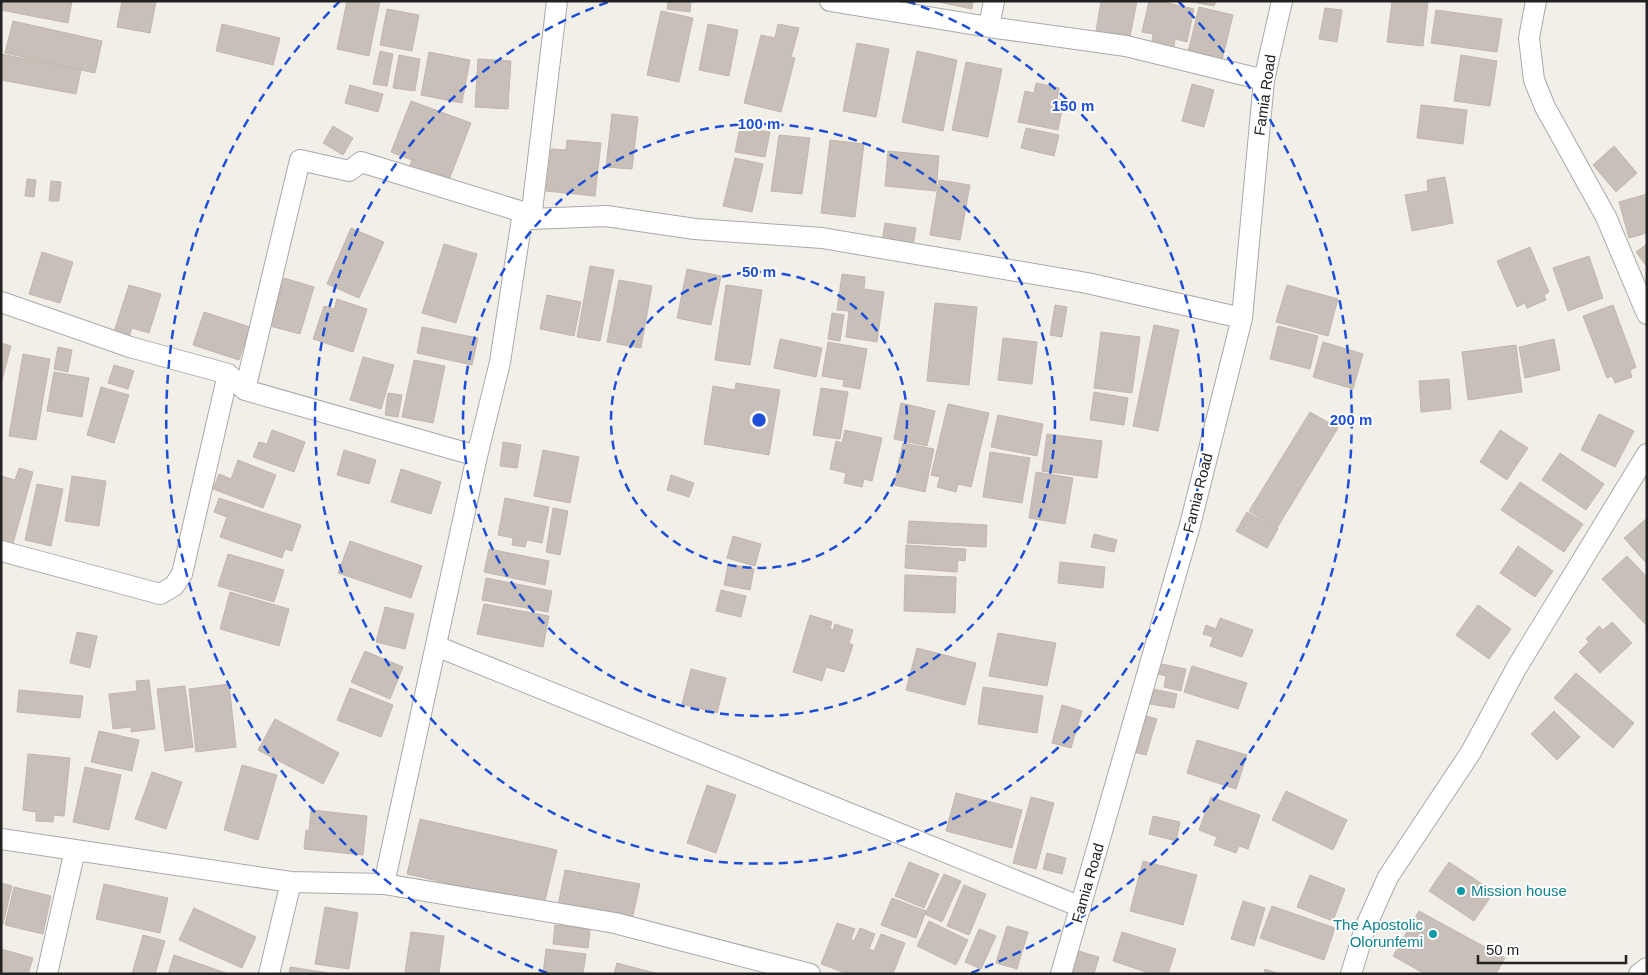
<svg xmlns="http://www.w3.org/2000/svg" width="1648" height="975" font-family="Arial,sans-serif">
  <rect width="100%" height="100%" fill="#f2efe9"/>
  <!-- building -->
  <path fill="#c7bfb8" stroke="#c4b6ab" d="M1 1H72L68 23 1 10Z
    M122 1H156L150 33 117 27Z
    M347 1H380L369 56 337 49Z
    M668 1H691L690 12 667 9Z
    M934 1H973L972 9Z
    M1101 1H1137L1130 37 1096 31Z
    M1149 1H1159L1194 9 1187 42 1175 39 1174 47 1152 42 1153 34 1142 32Z
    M1187 1H1216L1214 6Z
    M1392 1H1428L1423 46 1387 42Z
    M1199 7 1233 15 1221 64 1187 56Z
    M1325 8 1342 10 1337 42 1319 39Z
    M387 9 419 15 412 51 380 45Z
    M1436 10 1502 19 1497 52 1431 43Z
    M661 11 693 18 679 82 647 75Z
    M13 21 102 41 95 73 5 53Z
    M222 24 280 38 273 65 216 51Z
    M708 24 738 30 729 76 699 70Z
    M778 24 799 28 791 57 795 58 781 112 744 103 761 35 775 38Z
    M857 43 889 49 876 117 843 111Z
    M380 51 393 54 387 86 373 84Z
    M917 51 957 60 943 131 902 122Z
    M429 52 470 60 462 103 421 95Z
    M1 54 81 70 76 94 1 80Z
    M399 55 420 59 415 91 393 88Z
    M1461 55 1497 61 1490 106 1454 101Z
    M478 59 511 61 508 109 475 107Z
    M966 62 1002 69 988 137 952 130Z
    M1036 83 1059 88 1057 99 1064 100 1058 130 1018 122 1025 91 1034 93Z
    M1192 84 1214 90 1204 127 1182 121Z
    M350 85 383 94 378 112 345 103Z
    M411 101 471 123 449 180 427 171 424 177 408 171 412 160 391 152Z
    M1421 105 1467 110 1463 144 1417 138Z
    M612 114 638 117 632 169 606 167Z
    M333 126 353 138 343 155 323 143Z
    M740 127 770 132 765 157 735 152Z
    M1026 128 1059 135 1054 156 1021 148Z
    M779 135 810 138 802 194 771 191Z
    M567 140 601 143 595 196 546 191 551 149 566 150Z
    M830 140 864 144 855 217 821 213Z
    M1614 146 1637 173 1616 192 1593 165Z
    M888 151 939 156 936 191 885 186Z
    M735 158 763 164 752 212 723 206Z
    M1445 177 1453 223 1412 231 1405 195 1428 191 1427 180Z
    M27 179 36 180 34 197 25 196Z
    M939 180 970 185 960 240 930 235Z
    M51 181 61 182 59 201H49Z
    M1647 194V233L1629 238 1619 202Z
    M885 223 916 228 913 246 882 241Z
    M351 228 384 242 359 298 327 284Z
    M444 244 477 254 456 323 422 313Z
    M1647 244V267L1636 252Z
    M1530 247 1549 292 1544 295 1546 300 1527 308 1525 303 1517 307 1497 261Z
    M42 252 73 262 60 303 29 294Z
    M1589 256 1603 298 1568 311 1553 268Z
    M590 266 614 270 600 341 577 337Z
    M687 269 721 276 711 325 677 318Z
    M842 274 865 277 864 289 884 292 877 342 846 337 849 311 837 310Z
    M284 278 314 287 300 334 270 326Z
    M619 280 652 286 641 348 607 342Z
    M129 285 161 294 149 333 132 328 127 342 112 338Z
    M726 285 762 290 750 365 715 360Z
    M1287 285 1338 299 1328 336 1276 322Z
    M547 295 581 302 574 336 540 329Z
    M337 299 367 309 353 352 313 339 324 306 334 309Z
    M935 303 977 307 969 385 927 381Z
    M1055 305 1067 307 1062 337 1050 335Z
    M1613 305 1636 367 1630 370 1632 377 1615 383 1612 376 1607 378 1583 316Z
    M204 312 250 327 239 360 193 345Z
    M832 313 844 315 840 341 828 339Z
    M1154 325 1179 330 1158 431 1133 426Z
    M1278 326 1318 336 1310 369 1270 359Z
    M422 327 478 338 472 365 417 353Z
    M1101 332 1140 337 1132 393 1094 388Z
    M1003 338 1037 342 1032 384 998 380Z
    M780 339 822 348 816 377 774 368Z
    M1554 339 1560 370 1525 378 1519 347Z
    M828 342 867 349 860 389 843 386 844 380 822 376Z
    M1323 342 1363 354 1353 389 1313 377Z
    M1 343 11 346 1 384Z
    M1516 345 1522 392 1468 400 1462 352Z
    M58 347 72 350 68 372 54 369Z
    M23 354 50 359 36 440 9 436Z
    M363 357 394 365 381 409 350 400Z
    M414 360 445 366 433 423 402 417Z
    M114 365 134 371 128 389 108 383Z
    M54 372 89 378 82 417 47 411Z
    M1449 379 1451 409 1421 412 1419 381Z
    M736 383 780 390 769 455 704 444 713 386 735 390Z
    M101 387 129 395 114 443 87 435Z
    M821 388 848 392 840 439 813 435Z
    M1094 392 1128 398 1124 425 1090 420Z
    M388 393 402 395 398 417 385 415Z
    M901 403 935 411 927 446 894 439Z
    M948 404 989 413 971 487 958 484 956 492 937 487 940 477 931 475Z
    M1310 412 1338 428 1277 528 1249 511Z
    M1599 414 1634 431 1615 467 1581 450Z
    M998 415 1043 424 1037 456 991 447Z
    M272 430 305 442 294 472 253 457 259 442 267 444Z
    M845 430 882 438 872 481 864 479 862 487 844 483 846 473 830 469 836 441 842 443Z
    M1500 430 1528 448 1507 480 1480 462Z
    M1047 434 1102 441 1097 478 1042 471Z
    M503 442 521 445 517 468 500 466Z
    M903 443 934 449 925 492 894 485Z
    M344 450 376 460 369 484 337 475Z
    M543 450 579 457 570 503 534 496Z
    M990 452 1030 458 1022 503 983 497Z
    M1560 453 1604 484 1586 510 1542 480Z
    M238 460 276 475 263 508 213 489 219 474 231 479Z
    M19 468 33 472 11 551 1 548V476L15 480Z
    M401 469 441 482 431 514 391 502Z
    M1036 472 1073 478 1065 524 1029 518Z
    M671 475 694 483 689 497 667 490Z
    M72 476 106 481 99 526 65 521Z
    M1520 482 1583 524 1564 552 1501 510Z
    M37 484 63 489 51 546 25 540Z
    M219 498 301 525 292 551 285 549 282 558 220 537 227 517 214 512Z
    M505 498 549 507 542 543 527 540 525 547 512 545 513 538 498 535Z
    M553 508 568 511 560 555 546 552Z
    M1247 512 1278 529 1267 548 1236 531Z
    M1647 518V564L1624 538Z
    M909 521 987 525 986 547 907 543Z
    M1094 534 1117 540 1114 552 1091 547Z
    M733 536 761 544 755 566 727 558Z
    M350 541 422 566 411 598 338 573Z
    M906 545 966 549 965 561 958 560 957 572 905 568Z
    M1518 546 1553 571 1535 597 1500 573Z
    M489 549 549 561 545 585 484 572Z
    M228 554 284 570 274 602 218 586Z
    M1627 556 1647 577V626L1602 579Z
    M1060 562 1105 567 1103 588 1058 583Z
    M728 564 754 569 750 590 724 585Z
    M905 575 956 577 955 613 904 611Z
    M486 578 552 591 548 612 482 600Z
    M721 590 746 596 741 617 716 611Z
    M230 592 289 609 279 646 220 629Z
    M484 604 549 616 543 647 477 634Z
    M1478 605 1511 629 1489 659 1456 635Z
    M385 607 414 614 405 649 376 642Z
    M810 615 832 622 830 629 833 630 835 624 853 630 849 643 853 645 844 672 826 667 822 681 793 672Z
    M1220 618 1253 630 1242 657 1210 646 1213 637 1203 634 1206 625 1216 629Z
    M1612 622 1632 643 1600 673 1579 652 1589 642 1586 639 1599 626 1603 630Z
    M77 632 97 636 90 668 70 663Z
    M998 633 1056 643 1047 686 989 676Z
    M917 648 976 663 965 705 906 690Z
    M365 651 403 667 390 699 351 682Z
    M1157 663 1186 669 1181 691 1164 687 1166 676 1154 673Z
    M1192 666 1247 683 1238 709 1184 692Z
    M691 669 726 678 717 713 682 704Z
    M1576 673 1634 723 1613 748 1554 698Z
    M149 680 155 729 131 732V727L113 729 109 694 137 691 136 681Z
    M229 684 236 747 196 752 189 689Z
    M185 686 193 747 165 751 157 689Z
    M983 687 1043 696 1037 733 978 724Z
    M350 688 393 705 381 737 337 720Z
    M1148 688 1177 694 1174 708 1144 703Z
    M19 690 83 696 80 718 17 712Z
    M1062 705 1082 711 1071 748 1052 743Z
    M1554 711 1580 737 1557 760 1531 734Z
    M1140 714 1157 719 1146 755 1129 751Z
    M275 719 339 753 323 784 258 750Z
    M99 731 139 740 132 771 91 762Z
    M1197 740 1247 755 1236 789 1187 773Z
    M28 754 70 758 64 816 54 815 53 822 36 821V812L23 810Z
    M242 765 277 775 258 840 224 830Z
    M85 767 121 775 109 830 73 822Z
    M152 772 182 782 166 829 135 819Z
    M707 785 736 795 716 853 687 843Z
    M1286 791 1347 820 1333 850 1272 820Z
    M956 793 1022 810 1012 848 946 831Z
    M1031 797 1054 803 1036 869 1013 863Z
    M1211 797 1260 815 1248 849 1239 846 1236 853 1214 845 1217 837 1199 830Z
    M311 810 367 816 363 855 304 849 306 830 309 831Z
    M1153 816 1180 822 1176 841 1149 834Z
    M420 819 557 850 544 905 407 874Z
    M1047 853 1066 858 1062 874 1043 869Z
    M1143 861 1197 875 1183 925 1130 911Z
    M909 862 939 874 924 908 895 896Z
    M1449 862 1494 892 1474 921 1429 891Z
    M565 870 640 884 632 920 558 906Z
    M944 874 961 881 942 922 925 914Z
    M1310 875 1345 889 1333 921 1297 907Z
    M1 883 12 886 3 924H1Z
    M104 884 168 898 160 933 96 919Z
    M964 885 986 894 969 935 947 926Z
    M14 887 51 896 43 934 5 925Z
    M892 898 926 911 916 938 881 925Z
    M1243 901 1265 908 1254 946 1231 939Z
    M1272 906 1335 928 1324 960 1260 938Z
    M325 907 358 913 349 969 315 964Z
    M194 908 256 937 242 968 179 940Z
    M1419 911 1505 958 1496 974H1425L1393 956Z
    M929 921 968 940 956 965 917 946Z
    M837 923 855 929 851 939 854 941 860 928 875 934 869 949 874 951 881 934 905 943 893 974H848L821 964Z
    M555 925 590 929 588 948 553 944Z
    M1007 926 1028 932 1017 969 996 963Z
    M979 929 996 936 981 969 965 962Z
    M411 932 444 936 439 974 405 972Z
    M1122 932 1176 949 1168 974H1152L1113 961Z
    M143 935 165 941 155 974H132Z
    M1 949 33 958 28 974H1Z
    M546 949 586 954 583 974H543Z
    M1075 950 1099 957 1094 974H1075L1068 972Z
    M174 955 229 974H168Z
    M617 963 655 973V974H614Z
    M290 967 335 974H289Z
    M1265 969 1280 974H1264Z"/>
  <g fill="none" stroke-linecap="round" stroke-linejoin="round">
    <defs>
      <path id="minor" d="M830 1 989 27 1126 46 1264 80
        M1536 1 1529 38 1534 80 1545 107 1606 217 1647 314
        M989 27 994 1
        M531 219 606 216 695 229 822 238 1087 283 1242 318
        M1 302 130 347 228 374 245 390 477 456
        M245 390 300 160 349 171 361 162 523 212
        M1 551 160 594 174 586 182 574 228 374
        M436 646 1081 907
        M1 839 291 882 384 884 615 923 810 974
        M384 884 477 456 500 362 523 212 531 219 557 1
        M47 974 75 850
        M269 974 291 882
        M1061 974 1190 525 1242 318 1264 80 1282 1
        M1351 974 1365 928 1388 877 1471 752 1517 667 1647 454
        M1639 974 1647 968"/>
    </defs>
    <!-- minor casing -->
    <use href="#minor" stroke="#a9a9a9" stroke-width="22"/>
    <!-- minor -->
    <use href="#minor" stroke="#fff" stroke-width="20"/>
  </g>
  <!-- distance rings -->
  <g fill="none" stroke="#1d4ed8" stroke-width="2.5" stroke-dasharray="9 6">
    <circle cx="759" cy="420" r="148"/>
    <circle cx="759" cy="420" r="296"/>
    <path d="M907 1A444 444 0 1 1 611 1"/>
    <path d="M547 973A592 592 0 0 1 340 1M1178 1A592 592 0 0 1 971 973"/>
  </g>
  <!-- markers -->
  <g fill="#0f9aa8" stroke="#fff" stroke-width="2">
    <circle cx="1461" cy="891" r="5"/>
    <circle cx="1433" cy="934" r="5"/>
  </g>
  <g text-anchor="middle" stroke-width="4" stroke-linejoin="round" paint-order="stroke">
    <!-- street labels -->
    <g font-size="15" fill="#222" stroke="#fff">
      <text transform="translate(1265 95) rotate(-82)" y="5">Famia Road</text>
      <text transform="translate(1198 493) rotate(-76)" y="5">Famia Road</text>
      <text transform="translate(1088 883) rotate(-74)" y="5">Famia Road</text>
    </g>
    <!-- culture labels -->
    <g font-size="15" fill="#0d838f" stroke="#fff" text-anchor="start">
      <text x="1471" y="896">Mission house</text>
      <text x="1423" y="930" text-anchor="end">The Apostolic<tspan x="1423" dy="17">Olorunfemi</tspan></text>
    </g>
  </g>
  <circle cx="759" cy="420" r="8" fill="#1d4ed8" stroke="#fff" stroke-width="2.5"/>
  <g font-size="15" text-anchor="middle" font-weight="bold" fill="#1d4ed8" stroke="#fff" stroke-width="4" stroke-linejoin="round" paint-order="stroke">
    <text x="1073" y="111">150 m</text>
    <text x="759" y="129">100 m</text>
    <text x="759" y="277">50 m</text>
    <text x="1351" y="425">200 m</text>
  </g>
  <!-- border -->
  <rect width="1648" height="975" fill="none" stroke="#222222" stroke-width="5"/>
  <!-- scale -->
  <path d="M1478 955v8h148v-8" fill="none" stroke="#222222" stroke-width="2.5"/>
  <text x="1486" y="955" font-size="15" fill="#222222" stroke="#ffffff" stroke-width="4" paint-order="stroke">50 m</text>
</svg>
